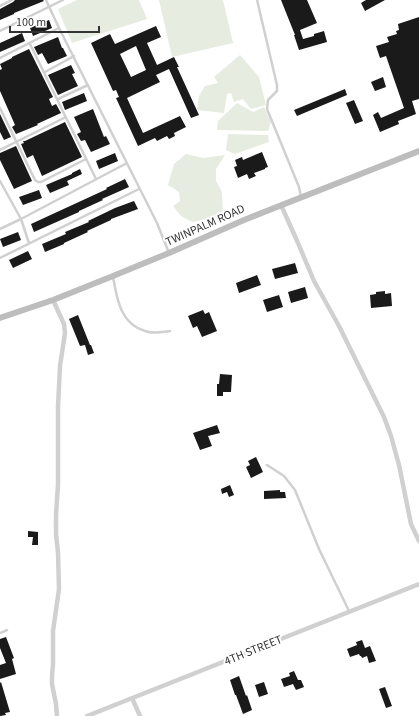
<svg xmlns="http://www.w3.org/2000/svg" width="419" height="716" font-family="'Source Sans 3',sans-serif">
  <rect width="100%" height="100%" fill="#fff"/>
  <!-- green -->
  <path fill="#e6ecdf" d="M77 0H139L147 19 72 43 58 9Z
    M159 0H223L233 43 172 57Z
    M240 55 259 77 266 105 251 109 243 99 234 102 231 93 227 94 224 113 197 110 199 96 205 86 218 83 214 77Z
    M237 103 253 112 264 107 271 122 268 131 217 130 218 121Z
    M228 134 268 135 269 142 235 154 226 150Z
    M186 154 203 158 225 155 216 169V181L222 192 223 216 192 222 181 216 173 206 180 201 179 192 168 185 174 164Z"/>
  <!-- building -->
  <path fill="#1a1a1a" fill-rule="evenodd" d="M15 0H43L44 1 14 13V14L0 20V9L13 2Z
    M281 0H307L317 23 300 30 303 39 314 36V34L324 31 327 42 299 50 294 35H295Z
    M366 0H385L365 11 361 3Z
    M419 17V99L412 101 416 114 398 121 399 124 380 132 373 115 378 112 381 118 404 108 386 56 380 58 376 46 389 42 387 37 397 34 396 31 399 30 398 24Z
    M49 20 52 28 33 36 30 28Z
    M156 26 161 37 147 43 157 65 174 57 179 67H177L199 115 191 118 169 69 156 75 160 82 127 98 143 133 180 116 186 127 174 133 175 136 169 139 167 136 157 141 155 138 138 146 116 98 119 97 116 90 113 91 91 43 110 34 115 44ZM136 46 146 70 131 77 120 54Z
    M22 33 25 41 0 52V43Z
    M58 37 62 48H63L67 56 48 64 42 53 38 55 34 47Z
    M29 49 53 97 49 99 52 106 56 104 61 113 37 124 38 125 16 134 12 127 15 125 0 91V70L2 69 0 64 12 58V57Z
    M71 65 75 73 72 74 78 86 58 95 48 75Z
    M383 77 386 87 375 91 371 82Z
    M345 89 347 95 297 116 294 110Z
    M84 93 87 101 65 110 62 102Z
    M354 100 363 121 355 124 346 103Z
    M93 109 104 137 106 136 110 144 91 152 85 140 81 141 77 134 81 132 74 117Z
    M0 114 11 137 4 140 0 132Z
    M65 122 82 157 42 176 33 155 27 158 21 144 24 143 23 141H25Z
    M16 146 32 181 14 189 0 160V153Z
    M262 152 268 167 265 168V169L254 173 256 176 249 179 247 174 238 178 234 167 237 166 235 160 242 157 243 160Z
    M115 153 118 161 99 169 96 161Z
    M80 169 82 174 67 181 69 185 50 193 46 185 72 174V173Z
    M125 179 129 187 102 199 103 200 79 211V212L34 232 31 224 107 189 106 188Z
    M39 190 42 198 23 205 19 197Z
    M134 201 138 209 111 219V220L87 231 88 232 64 243V244L45 252 42 244 66 234 65 232 89 222 88 221 115 208Z
    M18 232 21 240 3 247 0 239Z
    M28 251 32 259 13 268 9 260Z
    M295 263 298 273 275 279 272 269Z
    M257 275 261 285 239 293 236 283Z
    M305 287 308 298 291 303 288 292Z
    M385 291V294L391 293 392 306 371 308 370 295 376 294V292Z
    M279 295 283 307 267 312 263 300Z
    M203 310 205 314 209 312 217 331 202 337 197 326 193 328 188 316Z
    M78 315 90 345H91L94 353 88 355 85 345 80 346 69 319Z
    M220 374 232 375 231 392H223V396H217V384H219Z
    M217 425 220 433 208 436 212 446 200 450 193 433Z
    M256 457 263 472 251 478 246 467 250 465 248 461Z
    M230 485 234 495 229 497 227 492 222 494 221 489Z
    M280 490V492H285L286 498 264 499V491Z
    M28 531 38 532V545H32L33 537H28Z
    M6 637 14 658 12 659 16 674 0 679V665L6 663 0 648V639Z
    M362 640 365 648 370 646 376 661 369 663 367 656 362 658 361 656H360L359 654 350 657 347 649 357 645 356 642Z
    M294 671 298 680H301L304 687 296 690 293 684 284 687 281 679 290 676 289 673Z
    M239 676 246 696 247 695 252 710 243 714 236 695H235L230 680Z
    M1 682 10 712 5 713 6 715 0 716V683Z
    M264 682 268 694 259 697 255 685Z
    M385 687 392 706 386 708 379 689Z"/>
  <g fill="none" stroke-linecap="round" stroke-linejoin="round">
    <!-- lane -->
    <path stroke="#d0d0d0" stroke-width="2.5" d="M46 0 59 28 157 223 169 253
      M257 0 277 85V91L268 100 267 109 299 187 301 197
      M0 6 12 0
      M0 31 63 0
      M30 44 96 179
      M0 58 59 28
      M45 72 74 56
      M58 99 88 85
      M0 108 35 180 38 182H41L86 159
      M0 150 66 117
      M0 181 21 219 29 243
      M0 229 21 219 127 163
      M0 258 139 189
      M113 277C117 298 120 324 145 331 152 334 162 332 170 331
      M267 465 284 476 295 490 319 549 349 611
      M0 633 7 630"/>
    <!-- street -->
    <path stroke="#d0d0d0" stroke-width="4.5" d="M281 205 298 243 314 281 339 326 384 417 391 436 399 465 411 524 419 541
      M53 300 64 324 65 333 60 366 58 407V485L56 515V534L58 552 59 589 53 631V664L52 676V684L56 704 57 716
      M132 698 140 716
      M87 716 419 584"/>
    <!-- secondary -->
    <path stroke="#bdbdbd" stroke-width="6" d="M0 318 53 300 113 276 169 253 244 220 419 151"/>
  </g>
  <g text-anchor="middle" stroke-width="4" stroke-linejoin="round" paint-order="stroke">
    <!-- street labels -->
    <g font-size="12" fill="#333" stroke="#fff">
      <text transform="translate(205 225) rotate(-24)" y="4">TWINPALM ROAD</text>
      <text transform="translate(253 650) rotate(-22)" y="4">4TH STREET</text>
    </g>
  </g>
  <!-- scale -->
  <path d="M10 26v6h89v-6" fill="none" stroke="#333333" stroke-width="2"/>
  <text x="16" y="26" font-size="12" fill="#333333" stroke="#ffffff" stroke-width="3" paint-order="stroke">100 m</text>
</svg>
